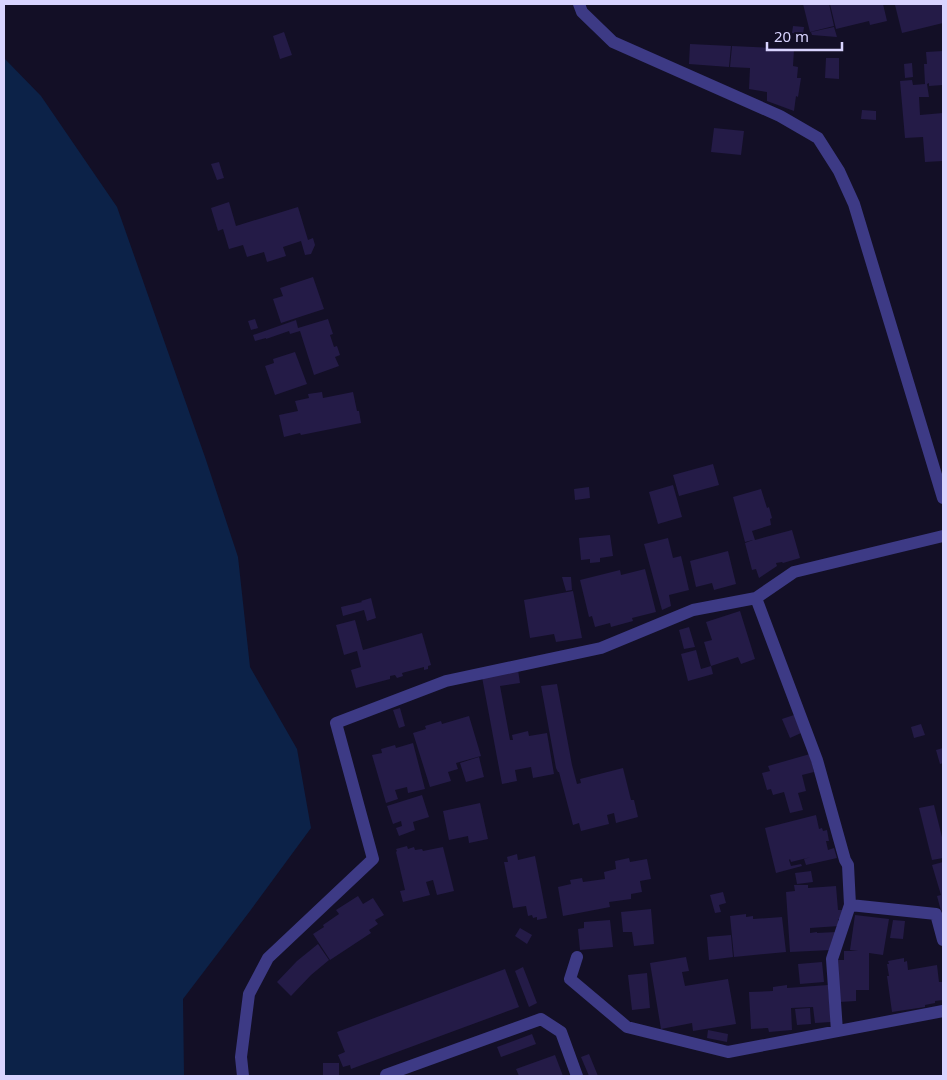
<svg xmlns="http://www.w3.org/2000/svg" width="947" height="1080" font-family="'Noto Sans',sans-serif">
  <rect width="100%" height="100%" fill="#130f26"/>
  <!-- water -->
  <path fill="#0c2248" d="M4 58 41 96 117 207 206 460 238 557 250 667 297 749 311 828 250 911 183 999 184 1076H4Z"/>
  <!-- building -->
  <path fill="#241b47" d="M803 4H829L834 26 810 32Z
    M830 4H883L887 21 870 25 869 21 836 29Z
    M899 4H943V23L902 33 895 5Z
    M793 26 804 27 803 34 792 33Z
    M834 27 837 37 812 35 811 32Z
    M284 32 292 55 280 59 273 36Z
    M690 44 731 46 729 67 689 64Z
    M732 46 794 49 793 66 798 67 797 78H801L798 97 796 96 794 111 767 101V92L749 89 750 68 730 67Z
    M943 51V85L929 86V83L927 84 929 97H919L920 115 943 113V161L925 162 923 137 905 138 900 81 912 80 913 85 925 84 924 64H927L926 52Z
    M826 58H839V79L825 78Z
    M912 63 913 77 905 78 904 64Z
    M862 110 876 111V120L861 119Z
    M714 128 744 131 741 155 711 152Z
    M219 162 224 178 217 180 211 164Z
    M229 202 236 226 298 207 308 240 313 238 315 245 311 254 305 255 301 241 283 247 286 256 267 262 264 252 247 257 243 245 229 249 223 229 218 231 211 208Z
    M313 277 324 309 281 323 273 299 283 296 280 288Z
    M255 319 258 328 251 330 248 321Z
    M328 319 333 334 330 335 334 347 337 346 340 355 335 357 339 366 314 375 300 331 290 334 289 331 266 339V338L255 341 253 335 296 320 298 328Z
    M295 352 307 384 275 395 265 366 274 363 273 359Z
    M322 392 323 398 353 392 357 411H359L361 423 301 435 300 433 284 437 279 415 298 411 295 401 309 398 308 394Z
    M713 464 719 485 679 496 673 475Z
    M673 485 682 517 658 524 649 492Z
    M589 487 590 498 575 500 574 489Z
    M761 489 767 508 769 507 772 518 770 519 771 525 752 531 755 540 792 530 800 558 783 563 782 562 776 563 777 566 759 578 756 569 752 570 745 543 753 540 745 542 733 497Z
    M610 535 613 556 600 558V562L590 563V559L581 560 579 538Z
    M668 538 673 558 681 556 689 590 669 595 671 606 662 610 644 544Z
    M728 551 736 584 714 590 712 583 696 587 690 561Z
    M645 569 656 612 632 618 633 621 611 627 610 623 595 627 592 616 589 617 580 580 620 570 621 575Z
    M562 577H571L572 590 566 591Z
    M573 591 582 638 556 642 554 634 530 638 524 600Z
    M371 598 376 618 367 621 364 610 343 616 341 607 362 602 361 601Z
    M740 611 755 659 741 664 738 657 711 666 704 642 712 640 706 622Z
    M355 620 363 650 422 633 431 665 428 666V669L424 670V667L402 673 403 676 397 678 395 675 390 676V679L356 688 351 670 361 667 357 651 344 655 336 625Z
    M689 627 695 647 684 649 679 630Z
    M696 650 701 669 711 666 713 674 688 681 681 654Z
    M518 670 520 683 500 686 510 740H513L512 735 528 731 529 736 547 733 554 774 533 778 531 767 515 770 517 781 502 784 482 677Z
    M557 684 572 765 577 784 581 783 580 779 623 768 631 800H634L638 817 616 823 614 813 607 815 609 824 581 831 579 823 573 825 559 772H558L556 768 541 686Z
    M400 708 405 726 399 728 393 710Z
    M794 715 801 733 790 738 782 719Z
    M469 716 481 756 456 763 458 769 448 772 451 781 430 787 413 733 426 729 425 726 441 721 442 724Z
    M921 724 925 735 914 738 911 727Z
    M413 743 425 789 408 793 407 787 395 790 398 799 386 803 372 755 382 753 381 749 395 745 396 748Z
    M943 748V763L940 764 936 750Z
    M810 754 814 772 802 775 806 791 798 793 803 810 790 813 784 792 773 795 771 789 767 790 762 773 770 771 768 766Z
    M479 757 484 777 466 782 460 763Z
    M422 795 429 817 413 822 415 830 399 836 396 828 402 826 401 821 393 824 387 806Z
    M480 803 488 839 469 843 468 836 449 840 443 811Z
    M934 805 943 841V858L932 860 919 808Z
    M816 815 819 829 822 828 823 831 827 830 829 841H826L828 850 834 848 837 858 806 865 804 859 811 857 791 862 790 859 789 860 791 866 801 864 802 866 776 873 765 828Z
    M407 846 408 849 414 847 415 850 422 849 423 851 443 847 454 891 437 895 433 880 426 882 430 895 403 902 400 891 405 890 396 852 397 851 396 849Z
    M517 854 518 860 535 856 547 918 537 920V917L533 918 532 915 528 916 526 906 513 908 504 862H508L507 857Z
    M629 858 630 862 647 859 651 879 640 881 642 892 631 894V899L609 902 610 907 563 916 558 887 571 884 570 880 582 878 583 882 605 879 604 872 616 869 615 861Z
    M943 862V910L941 911 937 896 941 895 932 865Z
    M811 871 813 882 797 884 795 873Z
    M794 885H808V888L836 886 838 910H843L840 919H838L839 926 810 928V933L817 932V933L836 932 831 950 790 952 786 892 795 891Z
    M723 892 726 903 719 905 721 912 715 913 710 895Z
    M358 896 363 904 373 898 384 915 375 920 378 924 369 930 371 933 330 960 313 934 324 927 323 925 339 914 336 910Z
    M651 909 654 944 634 946 632 932H623L621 912Z
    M746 914V917L753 916V919L782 917 786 952 734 957 730 916Z
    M855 915 889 919 883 955 869 953V990H856V1001L839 1002 838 960H844V951H858L850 950Z
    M610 920 613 947 580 950 578 929 584 928V922Z
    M893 920 905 921 903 939 890 938Z
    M520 928 532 935 527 944 515 936Z
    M731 935 733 957 709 960 707 937Z
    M318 944 329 960 311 975 291 996 277 982 297 961Z
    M686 957 689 971 682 972 685 986 728 979 736 1024 693 1031 692 1023 661 1029 650 963Z
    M904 958V962L907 961 908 970 937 965 939 982H943V1000L935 1001V1003L925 1005V1007L892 1012 887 976H889L887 964H889L888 961Z
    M822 962 824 982 800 984 798 964Z
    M523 967 537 1003 529 1007 515 971Z
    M505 969 519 1007 351 1069 350 1065 343 1067 338 1055 345 1052 337 1032Z
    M647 973 650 1008 632 1010 628 975Z
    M787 985V988L828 985 831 1022 815 1023 813 1007 791 1008 792 1030 769 1032 768 1028 751 1029 749 992 773 991V987Z
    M810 1008 811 1024 797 1025 795 1009Z
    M708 1030 728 1034 727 1042 707 1038Z
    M532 1034 536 1044 501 1057 497 1047Z
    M589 1054 598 1076H589L581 1057Z
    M555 1055 563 1076H519L516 1069Z
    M323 1063H339V1076H323Z"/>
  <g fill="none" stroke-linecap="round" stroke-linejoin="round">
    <!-- minor -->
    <path stroke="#3d3a85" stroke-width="12" d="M579 4 582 12 613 42 780 116 818 138 839 171 854 204 943 498
      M756 598 817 760 845 860 848 865 850 905 832 959 837 1031
      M850 905 936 914 943 940
      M577 957 570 979 627 1027 728 1052 943 1011
      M243 1076 241 1057 249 994 268 958 373 859 336 723 446 681 601 648 693 610 756 598 794 572 943 536
      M387 1076 386 1075 541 1019 561 1032 577 1076"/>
  </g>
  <!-- border -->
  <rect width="947" height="1080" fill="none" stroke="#d9d4ff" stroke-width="10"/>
  <!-- scale -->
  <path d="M767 42v8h75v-8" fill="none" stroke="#d9d4ff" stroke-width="2.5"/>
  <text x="774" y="42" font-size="15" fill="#d9d4ff" stroke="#130f26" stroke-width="4" paint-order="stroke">20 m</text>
</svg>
